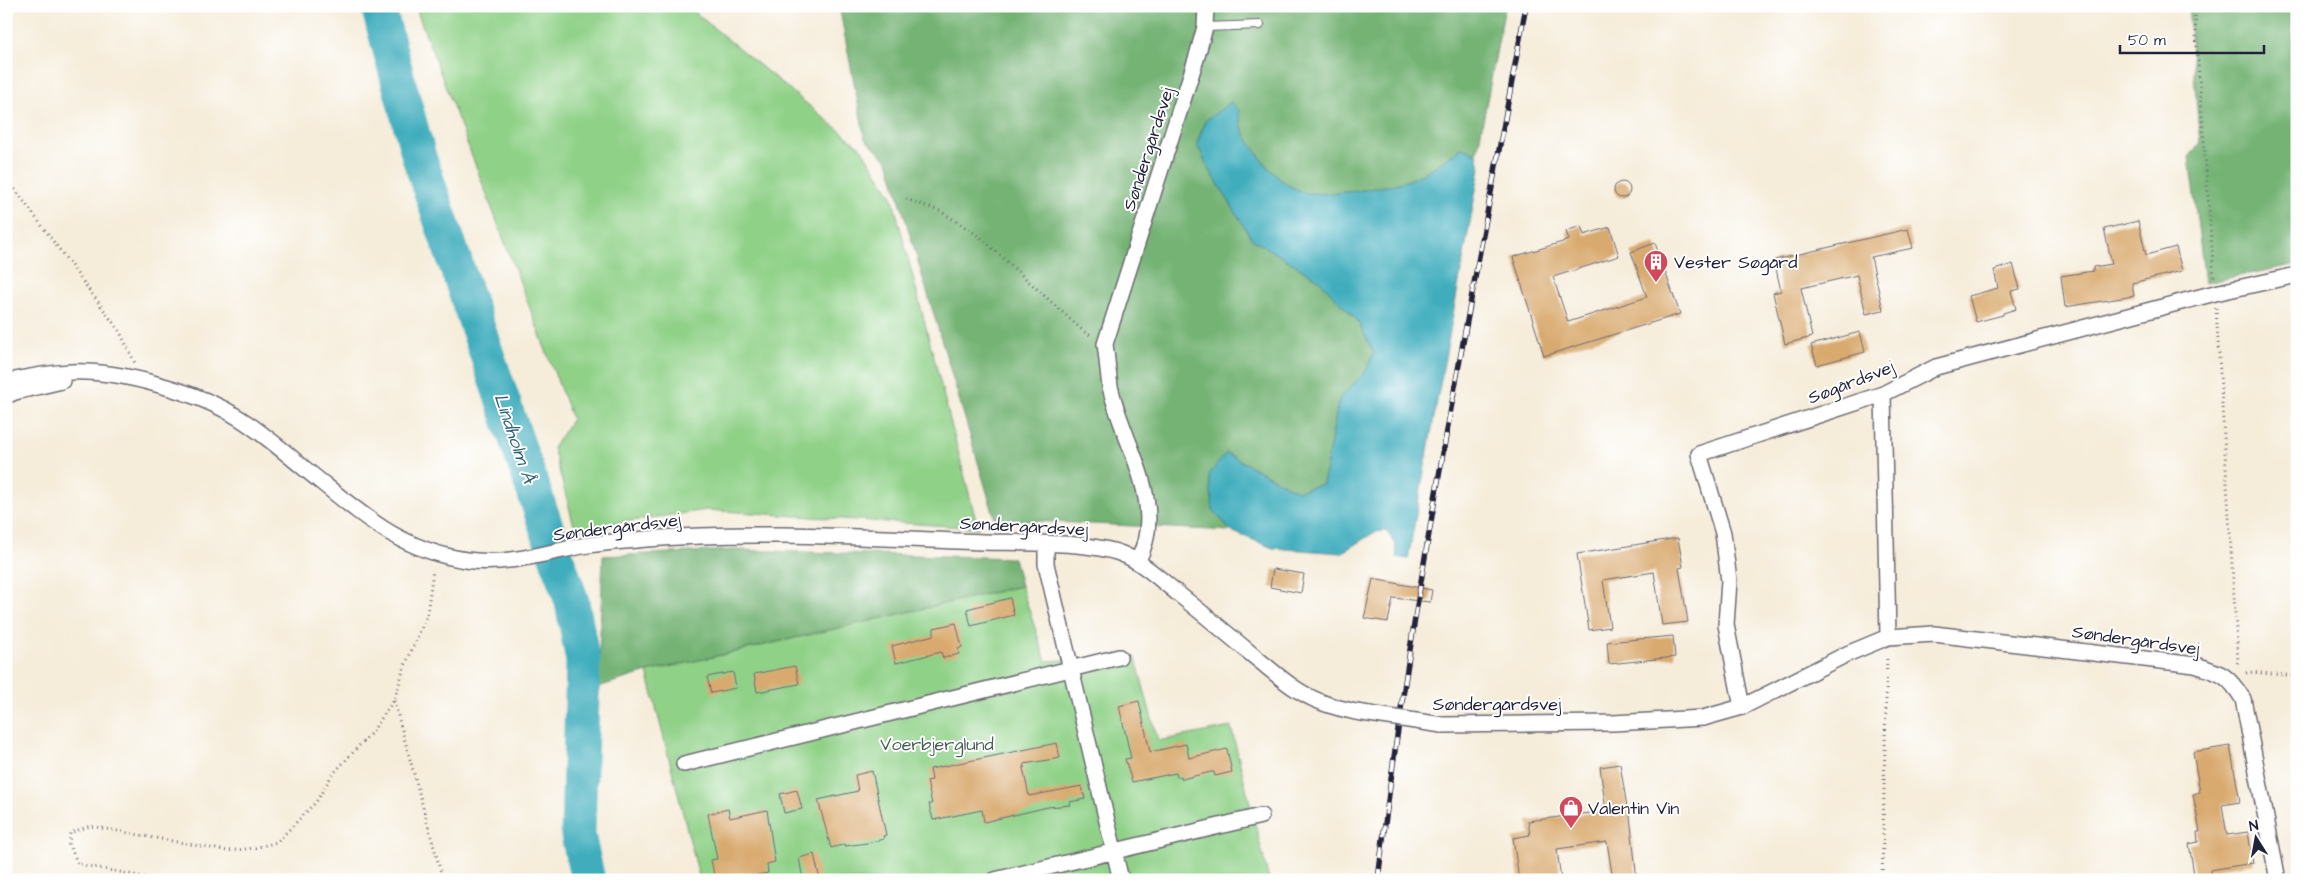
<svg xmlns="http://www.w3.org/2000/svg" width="2303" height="886" font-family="'Architects Daughter',sans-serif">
  <rect width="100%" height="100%" fill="#fff"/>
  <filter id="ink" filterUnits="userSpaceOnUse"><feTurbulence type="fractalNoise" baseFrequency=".02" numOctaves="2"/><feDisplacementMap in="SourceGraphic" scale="10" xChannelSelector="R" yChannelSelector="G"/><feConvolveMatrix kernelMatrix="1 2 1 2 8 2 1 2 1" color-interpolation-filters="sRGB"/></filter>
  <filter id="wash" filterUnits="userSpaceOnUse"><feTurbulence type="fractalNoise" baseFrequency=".0096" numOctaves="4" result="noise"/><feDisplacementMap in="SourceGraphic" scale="20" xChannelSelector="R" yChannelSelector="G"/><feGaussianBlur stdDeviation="1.12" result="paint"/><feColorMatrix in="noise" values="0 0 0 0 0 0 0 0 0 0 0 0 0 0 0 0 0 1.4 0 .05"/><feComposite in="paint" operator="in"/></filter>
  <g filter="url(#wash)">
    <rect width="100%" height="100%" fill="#f5ecd9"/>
    <!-- green -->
    <path fill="#90d188" stroke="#597a62" d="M418 6H687L861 148 892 196 978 528 707 510 575 529 553 448 572 419 418 14Z
      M1021 586 1046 661 1135 656 1158 741 1231 727 1269 880H700L647 672Z"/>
    <!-- forest -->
    <path fill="#74b374" stroke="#4b6a58" d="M839 6H1505L1477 153 1461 148C1445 160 1429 172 1409 180 1389 187 1320 199 1300 191 1283 185 1268 169 1258 154 1247 138 1240 131 1239 110L1231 103 1205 121 1197 144 1208 167 1252 239 1317 278 1357 320 1374 353 1366 371 1339 399 1323 484 1297 491 1226 453 1213 510 1231 531 995 519 888 161 865 139Z
      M2188 6H2288L2297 65V264L2205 283 2189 157 2200 144Z
      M735 550 1014 558 1021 586 647 672 598 687 603 556Z"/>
    <!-- water -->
    <path fill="#3fadbd" stroke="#30687c" d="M1231 102 1239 110C1240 131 1247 138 1258 154 1268 169 1283 185 1300 191 1320 199 1390 187 1409 180 1429 172 1445 160 1461 148L1477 153 1480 168 1408 559 1397 557 1395 543 1386 531 1375 532 1341 553 1273 548 1231 531 1213 510 1209 475 1226 453 1297 491 1323 484 1339 399 1366 371 1374 353 1357 320 1317 278 1252 239 1208 167 1197 144 1205 121Z"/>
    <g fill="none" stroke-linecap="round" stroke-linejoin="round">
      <!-- river -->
      <path stroke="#3fadbd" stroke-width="35" d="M378 6 419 157 572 602 583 661 578 835 588 880"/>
    </g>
    <g id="blocks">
      <!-- building -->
      <path fill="#d9aa6f" d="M1614 190a8 8 0 1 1 16 0a8 8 0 1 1-16 0Z
        M2138 221 2146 255 2176 247 2182 271 2132 283 2134 296 2065 307 2061 276 2093 271V267L2112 264 2104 229Z
        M1581 226 1584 235 1610 227 1619 256 1553 277 1568 322 1647 297 1631 252 1655 243 1680 314 1544 356 1513 257 1569 240 1566 231Z
        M1908 229 1913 248 1871 257 1883 310 1866 314 1857 275 1801 288 1812 337 1785 344 1773 293 1781 291 1774 260Z
        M2013 264 2020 289 2011 291 2016 309 2003 313V315L1976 322 1969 296 1998 288 1994 270Z
        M1860 332 1865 352 1817 365 1811 345Z
        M1678 538 1683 567 1679 568 1688 622 1662 625 1654 572 1603 580 1610 627 1589 630 1577 554Z
        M1273 569 1304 574 1301 593 1270 587Z
        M1373 579 1432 590 1430 602 1393 598 1388 622 1364 618Z
        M1010 598 1014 615 971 626 967 609Z
        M956 623 962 647 958 649 959 654 943 658 941 652 896 663 892 646 934 635V628Z
        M1673 636 1675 657 1609 664 1607 642Z
        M795 666 799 684 757 692 754 674Z
        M733 672 736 688 711 693 707 677Z
        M1139 701 1150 752 1186 744 1189 758 1227 749 1232 772 1215 776 1214 772H1211L1182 779 1181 776 1177 777 1176 773 1132 782 1125 759 1131 758 1119 706Z
        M1057 743 1060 758 1024 764 1025 767 1023 768 1029 796 1082 786 1085 799 1069 802 1070 805 1048 807 984 822 982 810 933 820 929 804H932L927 781 932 780 930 769Z
        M2230 746 2240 802 2222 805 2227 835 2248 832 2253 863 2210 870 2211 878 2195 880 2189 844 2198 842 2197 832H2200L2193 794 2200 792 2193 752Z
        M1620 764 1627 807H1629L1637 880H1613L1607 842 1557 849 1561 880H1519L1513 838 1530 835 1528 821 1606 811 1600 767Z
        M872 771 886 835 883 836 884 839 867 843 845 846V844L831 848 818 800 858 791 855 775Z
        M797 790 802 809 784 813 780 794Z
        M728 809 730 818 767 810 775 862 767 864 768 873 733 880H715L711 860 717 859 708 814Z
        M814 854 820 880H803L799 858Z"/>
    </g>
  </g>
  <g filter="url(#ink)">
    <use href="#blocks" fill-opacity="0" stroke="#6c6972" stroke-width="1"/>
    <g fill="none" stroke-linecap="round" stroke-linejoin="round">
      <defs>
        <path id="service" d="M1205 27 1260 25"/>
        <path id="minor" d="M6 382C28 377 50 373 71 372 119 370 199 392 239 418 268 436 293 460 320 481 367 519 403 550 466 560 508 566 547 552 588 545 608 542 627 541 647 539 758 530 872 538 983 542 1021 543 1088 541 1122 554 1143 562 1163 582 1181 596 1206 616 1230 636 1255 657 1275 673 1296 693 1321 702 1332 707 1344 709 1356 712
          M1883 394 1888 637
          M6 396 15 392 62 381
          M1046 544V564L1121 880
          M1137 562C1169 505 1122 443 1110 386 1108 372 1107 358 1105 344L1197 56 1205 27 1206 6
          M1742 707 1726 625 1729 581 1723 533 1699 454 1883 394 1936 367 2215 293 2297 275
          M1442 725 1613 723 1703 718 1742 707 1847 654 1888 637 1934 634 2195 665C2222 673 2228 675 2243 699L2278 880
          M684 764 1119 657
          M995 880 1261 816"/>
      </defs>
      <!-- service casing -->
      <use href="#service" stroke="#6c6972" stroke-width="10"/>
      <!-- minor casing -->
      <use href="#minor" stroke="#6c6972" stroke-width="18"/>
      <!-- path -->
      <path stroke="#6c6972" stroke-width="3" stroke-dasharray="1 4" stroke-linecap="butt" d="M2194 6 2214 277
        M6 177 120 332 135 363
        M906 199 940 211 979 236 1083 331 1092 336
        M2216 308 2238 661 2236 666
        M2246 673 2249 672 2297 676
        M394 701 443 880
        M160 880 78 864 69 844 70 833 90 826 227 851 255 848 277 842 316 802 332 775 372 732 394 700 404 668 427 615 433 570
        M1882 880 1887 655"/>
      <!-- service -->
      <use href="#service" stroke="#fff" stroke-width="8"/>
      <!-- minor -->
      <use href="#minor" stroke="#fff" stroke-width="15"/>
      <defs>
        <path id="rail" d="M1378 880C1413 587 1472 297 1526 6"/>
      </defs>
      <!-- rail casing -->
      <use href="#rail" stroke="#22223b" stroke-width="5.5"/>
      <!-- rail -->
      <use href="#rail" stroke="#fff" stroke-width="4" stroke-dasharray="11" stroke-linecap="butt"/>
      <defs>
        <path id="minor-bridge" d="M1356 712 1442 725"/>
      </defs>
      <!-- minor-bridge casing -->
      <use href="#minor-bridge" stroke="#6c6972" stroke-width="18" stroke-linecap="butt"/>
      <!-- minor-bridge -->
      <use href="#minor-bridge" stroke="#fff" stroke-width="15"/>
    </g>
  </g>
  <!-- icons -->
  <defs>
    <symbol id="building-pin" viewBox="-11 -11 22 30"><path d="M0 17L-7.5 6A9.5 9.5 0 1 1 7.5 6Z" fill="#d1495b" stroke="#fff"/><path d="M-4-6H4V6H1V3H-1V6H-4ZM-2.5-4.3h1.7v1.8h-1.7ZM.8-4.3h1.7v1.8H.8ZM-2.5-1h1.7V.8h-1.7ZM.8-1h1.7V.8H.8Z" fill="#fff"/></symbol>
    <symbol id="shop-pin" viewBox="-11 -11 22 30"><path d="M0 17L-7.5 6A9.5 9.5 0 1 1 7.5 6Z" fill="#d1495b" stroke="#fff"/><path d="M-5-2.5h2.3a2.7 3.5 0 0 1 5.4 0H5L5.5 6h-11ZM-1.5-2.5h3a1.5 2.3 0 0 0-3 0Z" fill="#fff"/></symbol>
  </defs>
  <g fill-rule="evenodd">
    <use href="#building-pin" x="1642" y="248" width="28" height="38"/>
    <use href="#shop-pin" x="1557" y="794" width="28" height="38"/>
  </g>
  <g text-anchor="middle" stroke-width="4" stroke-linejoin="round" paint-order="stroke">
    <!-- street labels -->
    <g font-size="18" fill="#22223b" stroke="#fff">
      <text transform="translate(1148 149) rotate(-72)" y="6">Søndergårdsvej</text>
      <text transform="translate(1851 382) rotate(-21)" y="6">Søgårdsvej</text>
      <text transform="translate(1024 526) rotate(3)" y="6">Søndergårdsvej</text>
      <text transform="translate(617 527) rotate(-7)" y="6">Søndergårdsvej</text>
      <text transform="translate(2136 640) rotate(8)" y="6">Søndergårdsvej</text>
      <text x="1497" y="710">Søndergårdsvej</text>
    </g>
    <!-- poi labels -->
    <g font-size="18" fill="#22223b" stroke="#fff" text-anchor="start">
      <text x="1674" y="268">Vester Søgård</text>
      <text x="1588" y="814">Valentin Vin</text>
    </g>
    <!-- park labels -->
    <g font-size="18" fill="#485f56" stroke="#fff">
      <text x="937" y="750">Voerbjerglund</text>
    </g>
    <!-- water labels -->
    <g font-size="19" font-style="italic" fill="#2f6176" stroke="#fff">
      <text transform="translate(516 438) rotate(71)" y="7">Lindholm Å</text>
    </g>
  </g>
  <!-- margin -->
  <rect width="2303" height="886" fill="none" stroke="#fff" stroke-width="25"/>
  <!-- north arrow -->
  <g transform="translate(2256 838) rotate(349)" stroke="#ffffff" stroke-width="4" paint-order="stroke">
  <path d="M0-4L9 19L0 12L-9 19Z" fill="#22223b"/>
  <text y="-8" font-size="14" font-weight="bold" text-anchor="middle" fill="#22223b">N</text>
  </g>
  <!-- scale -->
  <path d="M2120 45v8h144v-8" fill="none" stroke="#22223b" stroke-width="2.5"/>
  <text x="2128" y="45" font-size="15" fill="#22223b" stroke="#ffffff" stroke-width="4" paint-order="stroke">50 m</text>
</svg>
